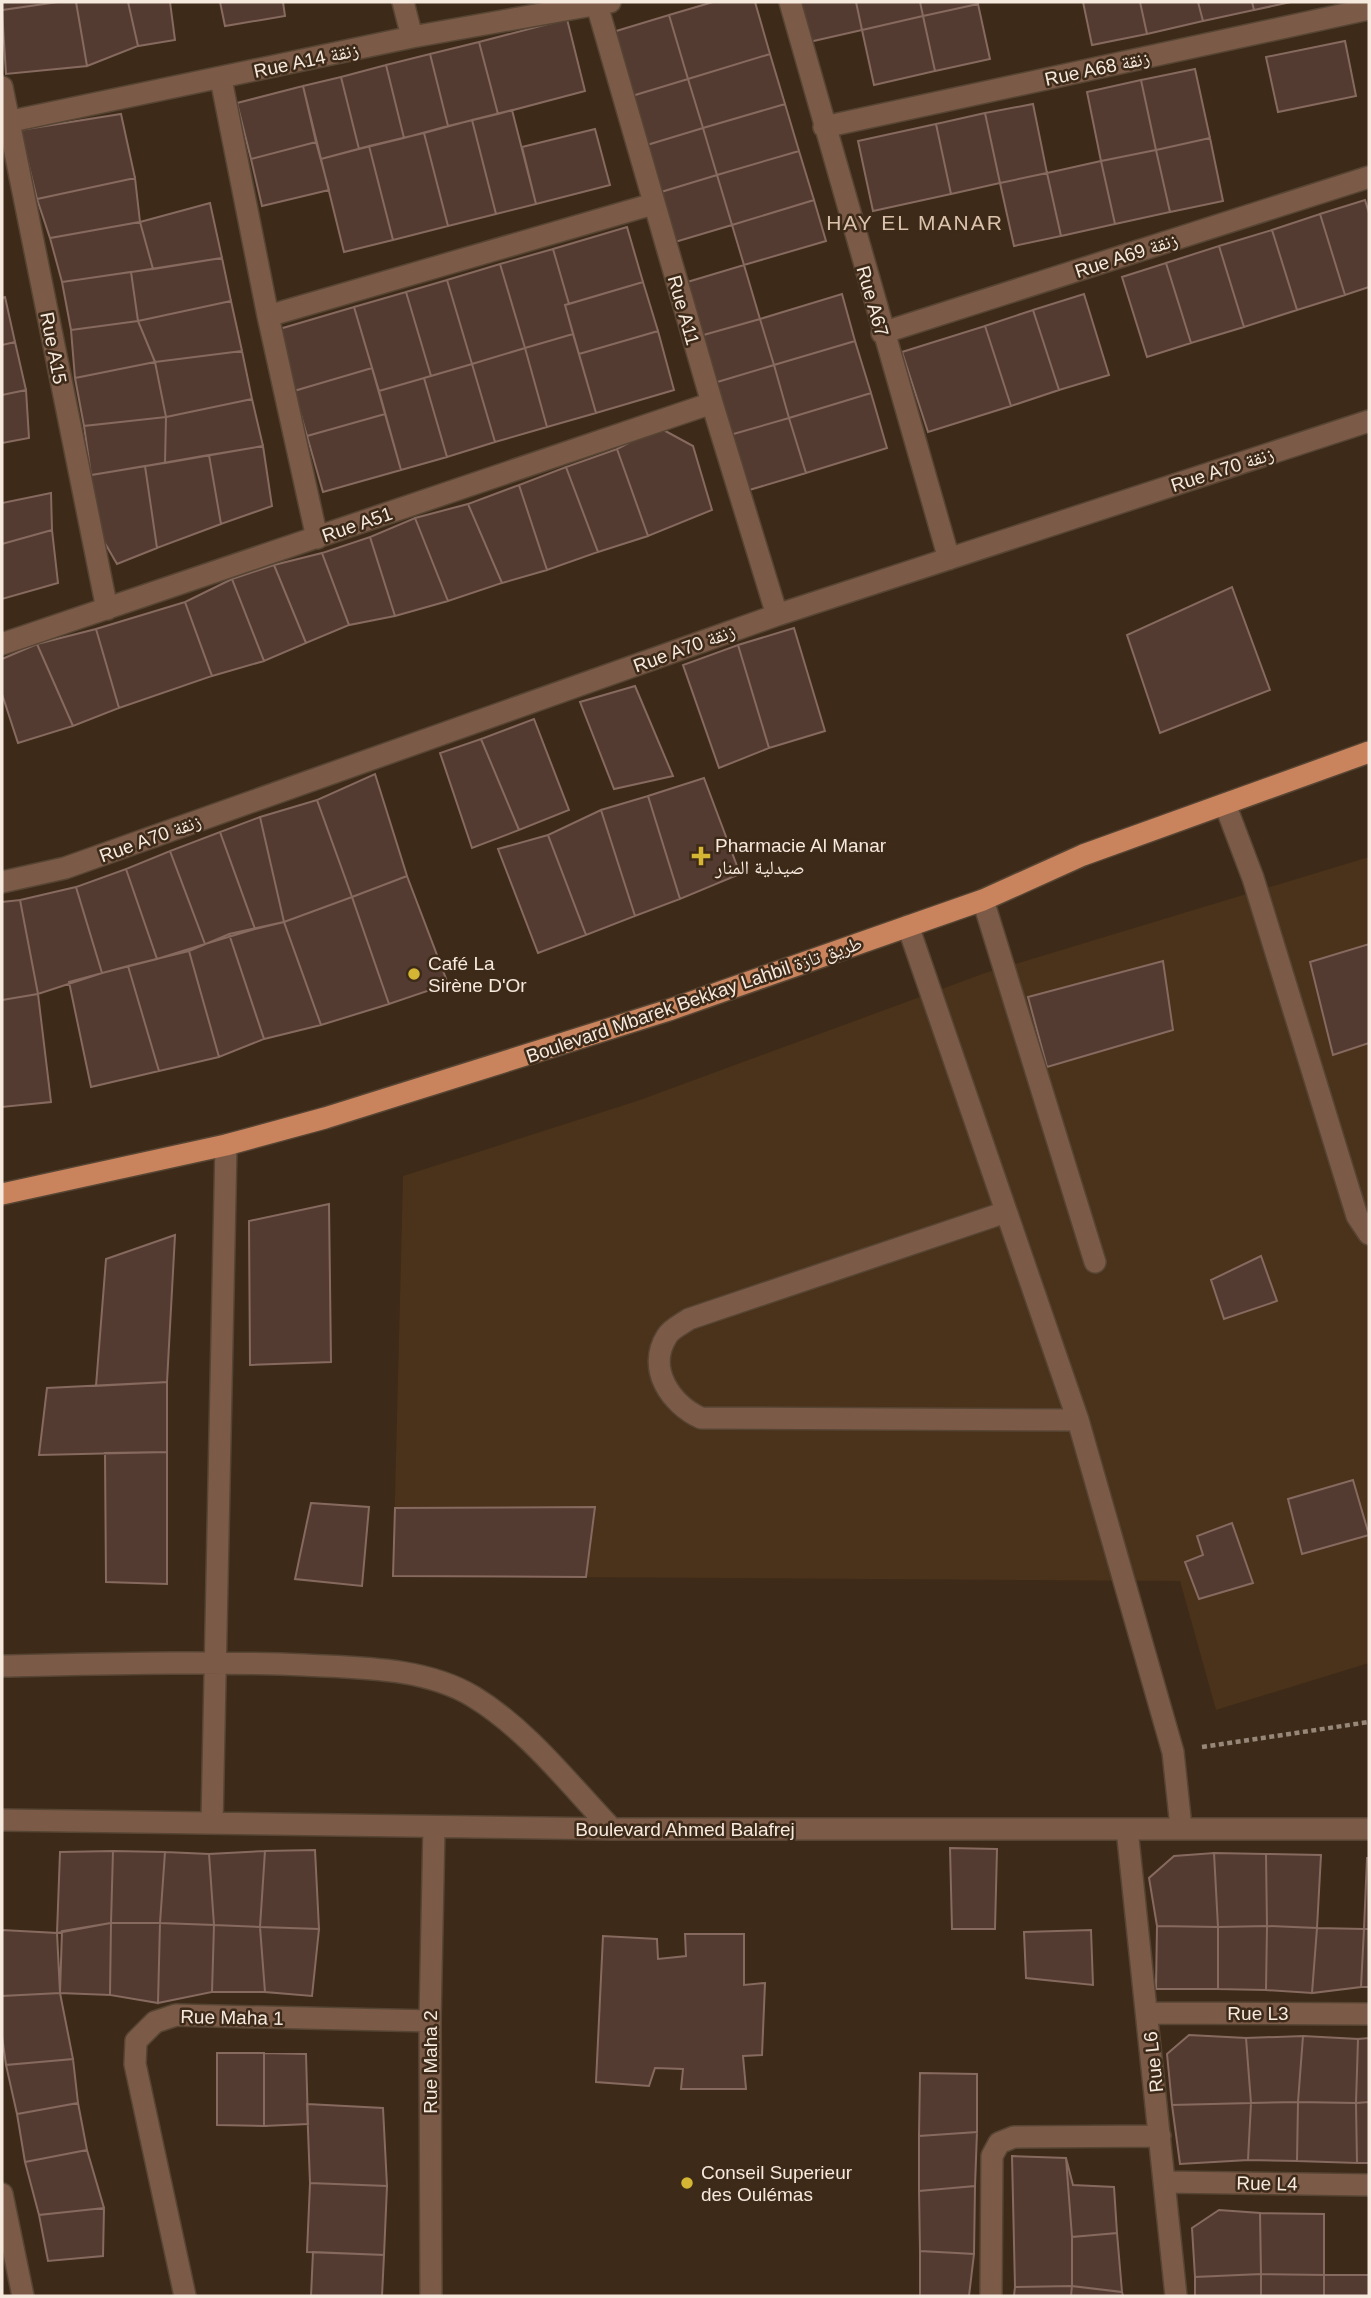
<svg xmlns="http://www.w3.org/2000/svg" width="1371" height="2298" font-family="Arial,'Noto Naskh Arabic',sans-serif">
  <rect width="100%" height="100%" fill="#3d2a18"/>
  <!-- built -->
  <path fill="#4a321b" d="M1369 857V1663L1216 1710 1180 1581 393 1576 403 1176 637 1101 985 973Z"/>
  <!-- building -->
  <path fill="#543b31" stroke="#866a5f" stroke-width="2" d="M2 2H58L2 10Z
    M58 2H76L87 66 6 74 2 10Z
    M76 2H128L138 46 87 66Z
    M128 2H170L175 40 138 46Z
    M220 2H283L285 16 225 26Z
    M713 2H755L770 54 688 79 669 15Z
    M800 2H856L862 30 809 42Z
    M856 2H920L923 16 862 30Z
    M920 2H978V4L923 16Z
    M1083 2H1140L1147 34 1092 45Z
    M1140 2H1198L1203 21 1147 34Z
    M1198 2H1252L1254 10 1203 21Z
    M1252 2H1291L1254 10Z
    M978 4 990 59 935 71 923 16Z
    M669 15 688 79 632 96 613 32Z
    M923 16 935 71 874 85 862 30Z
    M567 19 585 91 498 114 479 42Z
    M1345 41 1356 96 1278 112 1266 57Z
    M479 42 498 114 448 126 430 54Z
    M430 54 448 126 404 138 386 65Z
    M770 54 785 104 703 128 688 79Z
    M386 65 404 138 359 149 341 77Z
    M1195 69 1210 138 1156 150 1141 80Z
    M341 77 359 149 321 159 303 86Z
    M688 79 703 128 647 145 632 96Z
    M1141 80 1156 150 1101 161 1087 92Z
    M303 86 316 142 251 159 237 103Z
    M785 104 799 151 717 175 703 128Z
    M1033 104 1047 173 1000 183 985 113Z
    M512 110 536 204 496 214 472 120Z
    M985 113 1000 183 951 194 936 124Z
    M121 114 135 178 37 199 20 130Z
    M472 120 496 214 448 226 424 133Z
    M936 124 951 194 873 211 858 141Z
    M703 128 717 175 661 192 647 145Z
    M595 129 610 185 536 204 522 147Z
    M424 133 448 226 393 240 369 146Z
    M1210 138 1223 201 1170 212 1156 150Z
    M316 142 329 190 262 206 251 159Z
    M369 146 393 240 344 252 321 159Z
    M1156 150 1170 212 1115 224 1101 161Z
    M799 151 814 200 732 225 717 175Z
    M1101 161 1115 224 1061 236 1047 173Z
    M1047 173 1061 236 1014 246 1000 183Z
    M717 175 732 225 675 242 661 192Z
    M135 178 140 222 50 238 37 199Z
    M814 200 826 241 744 265 732 225Z
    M1365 200 1369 213V287L1345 295 1320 214Z
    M210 203 222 258 153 269 140 222Z
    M1320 214 1345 295 1297 310 1272 230Z
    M140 222 153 269 62 282 50 238Z
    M627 227 643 282 569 304 553 249Z
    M1272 230 1297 310 1244 327 1219 246Z
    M1219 246 1244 327 1191 343 1166 263Z
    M553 249 569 304 565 305 573 334 525 348 500 264Z
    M222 258 231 301 138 321 131 272Z
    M1166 263 1191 343 1147 357 1122 277Z
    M500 264 525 348 472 364 447 280Z
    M744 265 760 319 700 336 684 283Z
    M131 272 138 321 71 330 62 282Z
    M447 280 472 364 431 376 406 292Z
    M643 282 658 331 579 354 565 305Z
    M406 292 431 376 379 391 354 307Z
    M842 294 855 341 774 365 760 319Z
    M1084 294 1109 375 1059 390 1033 310Z
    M5 297 15 342 2 345V298Z
    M231 301 242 351 155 362 138 321Z
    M354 307 372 368 294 391 276 330Z
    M1033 310 1059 390 1011 406 985 326Z
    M760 319 774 365 714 383 700 336Z
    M138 321 155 362 75 378 71 330Z
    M985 326 1011 406 928 432 902 352Z
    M658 331 674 390 596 413 579 354Z
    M573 334 596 413 547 427 525 348Z
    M855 341 871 393 789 418 774 365Z
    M15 342 26 390 2 395V345Z
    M525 348 547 427 495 442 472 364Z
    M242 351 252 399 166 417 155 362Z
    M155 362 166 417 84 426 75 378Z
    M472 364 495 442 447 457 424 378Z
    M774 365 789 418 730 435 714 383Z
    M372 368 385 414 307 436 294 391Z
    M424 378 447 457 401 470 379 391Z
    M26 390 29 438 2 443V395Z
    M871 393 887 448 806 473 789 418Z
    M252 399 263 446 165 463 166 417Z
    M385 414 401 470 323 492 307 436Z
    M166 417 165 463 91 475 84 426Z
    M789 418 806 473 746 491 730 435Z
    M658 427 693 446 712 510 648 536 617 449Z
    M263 446 272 506 221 524 209 455Z
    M617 449 648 536 598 552 566 467Z
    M209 455 221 524 157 548 145 466Z
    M145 466 157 548 117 564 91 519V475Z
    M566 467 598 552 547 570 519 485Z
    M519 485 547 570 502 583 468 504Z
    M51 493 52 530 2 544V503Z
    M468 504 502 583 448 601 415 518Z
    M415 518 448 601 395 616 370 537Z
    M52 530 58 583 2 599V544Z
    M370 537 395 616 349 625 322 553Z
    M322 553 349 625 306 643 274 565Z
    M274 565 306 643 264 661 232 579Z
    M232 579 264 661 212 676 185 602Z
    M1232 587 1270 690 1160 733 1127 635Z
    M185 602 212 676 119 708 96 629Z
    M794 628 825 731 769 748 738 645Z
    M96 629 119 708 73 726 37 644Z
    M37 644 73 726 18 743 2 694V659Z
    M738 645 769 748 719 768 683 665Z
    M635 686 673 776 614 789 580 702Z
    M534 719 569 810 519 830 481 739Z
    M481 739 519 830 472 848 440 753Z
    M375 774 407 876 352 897 317 800Z
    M704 778 740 874 680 899 648 796Z
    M648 796 680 899 635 916 601 810Z
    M317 800 352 897 284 922 260 817Z
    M601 810 635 916 586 935 548 835Z
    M260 817 284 922 255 929 220 832Z
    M220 832 255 929 205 944 170 851Z
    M548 835 586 935 538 953 498 849Z
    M170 851 205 944 157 959 126 869Z
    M126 869 157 959 102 973 76 887Z
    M407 876 448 984 389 1004 352 897Z
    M76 887 102 973 38 994 20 900Z
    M352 897 389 1004 321 1025 284 922Z
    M20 900 38 994 2 1000V902Z
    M284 922 321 1025 264 1039 229 934Z
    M229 934 264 1039 219 1057 189 951Z
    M1369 944V1043L1333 1055 1310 962Z
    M189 951 219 1057 159 1071 128 966Z
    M1163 961 1173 1030 1047 1067 1028 997Z
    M128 966 159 1071 91 1087 69 982Z
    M38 994 51 1102 2 1107V1000Z
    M329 1204 331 1362 250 1365 249 1221Z
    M175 1235 167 1382 96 1386 106 1259Z
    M1261 1256 1277 1301 1224 1319 1211 1280Z
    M167 1382V1452L39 1455 47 1388Z
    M167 1452V1584L106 1582 105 1453Z
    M1353 1480 1369 1535 1302 1554 1288 1499Z
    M311 1503 369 1507 362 1586 295 1579Z
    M595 1507 586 1577 393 1576 395 1508Z
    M1232 1523 1253 1583 1199 1599 1185 1562 1203 1555 1197 1536Z
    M950 1848 997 1849 995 1929H952Z
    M315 1850 319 1929 260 1927 265 1851Z
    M113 1851 165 1852 160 1923H111Z
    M113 1851 111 1923 57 1933 60 1852Z
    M265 1851 260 1927 214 1925 209 1854Z
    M165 1852 209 1854 214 1925 160 1923Z
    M1214 1853 1266 1854 1267 1926 1218 1927Z
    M1214 1853 1218 1927 1157 1926 1149 1878 1174 1856Z
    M1266 1854 1321 1855 1317 1928 1267 1926Z
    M1367 1858H1369V1929H1364Z
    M111 1923H160L158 2003 110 1995Z
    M111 1923 110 1995 60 1993 62 1931Z
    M160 1923 214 1925 212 1992 158 2003Z
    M214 1925 260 1927 265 1992H212Z
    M1157 1926 1218 1927V1989H1156Z
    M1267 1926 1317 1928 1312 1993 1266 1990Z
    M1267 1926 1266 1990 1218 1989V1927Z
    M260 1927 319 1929 312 1996 265 1992Z
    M1317 1928 1364 1929 1361 1987 1312 1993Z
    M1364 1929H1369V1987H1361Z
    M2 1930 57 1933 60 1993 2 1996Z
    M1091 1930 1093 1985 1026 1978 1024 1932Z
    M685 1934H744V1985L765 1983 762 2055 743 2056 746 2089H681L683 2069 655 2068 649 2086 596 2082 603 1936 657 1939 658 1959 686 1956Z
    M60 1993 73 2059 6 2065 2 2036V1996Z
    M1189 2035 1246 2038 1251 2103 1172 2105 1167 2054Z
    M1303 2036 1358 2039 1356 2103 1298 2102Z
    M1303 2036 1298 2102 1251 2103 1246 2038Z
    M1369 2038V2102L1356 2103 1358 2039Z
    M217 2053H264V2126L217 2125Z
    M264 2053 306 2054 308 2124 264 2126Z
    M73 2059 78 2103 17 2114 6 2065Z
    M920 2073 977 2074V2132L919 2136Z
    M1298 2102 1297 2161 1248 2160 1251 2103Z
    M1298 2102 1356 2103 1357 2163 1297 2161Z
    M1369 2102V2163H1357L1356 2103Z
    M78 2103 87 2150 25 2162 17 2114Z
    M1251 2103 1248 2160 1180 2164 1172 2105Z
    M307 2104 383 2108 387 2186 310 2183Z
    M977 2132 975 2186 919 2191V2136Z
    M87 2150 104 2208 39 2215 25 2162Z
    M1012 2156 1066 2158 1072 2237V2286L1015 2287Z
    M1066 2158 1073 2185 1114 2187 1117 2233 1072 2237Z
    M310 2183 387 2186 384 2255 307 2252Z
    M975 2186 974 2254 920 2251 919 2191Z
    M104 2208 103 2256 48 2261 39 2215Z
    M1219 2210 1260 2213 1261 2274 1195 2277 1192 2228Z
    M1260 2213 1324 2214V2275L1261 2274Z
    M1117 2233 1122 2292 1072 2286V2237Z
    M920 2251 974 2254 969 2296H920Z
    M313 2252 384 2255 382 2296H311Z
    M1261 2274V2296H1195V2277Z
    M1261 2274 1324 2275V2296H1261Z
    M1324 2275H1369V2296H1324Z
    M1072 2286 1122 2292 1123 2296H1071Z
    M1072 2286 1071 2296H1014L1015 2287Z"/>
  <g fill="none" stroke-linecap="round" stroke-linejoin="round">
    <defs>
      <path id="lane" d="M1225 804 1253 878 1357 1216 1369 1234
        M983 900 1095 1262
        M908 926 1078 1420 1173 1752 1181 1827
        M1006 1212 689 1319C682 1324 671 1329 667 1336 646 1369 671 1404 701 1418L1078 1420"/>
      <path id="street" d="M403 2 412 37
        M790 2 949 559
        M597 5 712 403 777 615
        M221 79 268 316 317 538
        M2 87 107 609
        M2 123 412 37 610 2
        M824 127 1369 9
        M268 316 653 204
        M882 333 1369 177
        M2 644 712 403
        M2 882 65 868 777 615 1369 421
        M2 1666C103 1664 203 1661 304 1665 359 1668 425 1667 474 1697 528 1730 569 1784 612 1829
        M2 1820 612 1829H1369
        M212 1823 226 1145
        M1127 1829 1176 2296
        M1148 2013 1369 2014
        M1164 2182 1369 2185
        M2 2194 23 2296
        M185 2296 135 2064 136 2041 155 2022 176 2015 430 2021
        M431 2296 430 2021 434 1827
        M991 2296 992 2156 999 2143 1014 2137 1160 2136"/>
      <path id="primary" d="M2 1194 226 1145 325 1118 669 1010 983 900 1083 855 1369 752"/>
    </defs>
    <!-- lane casing -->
    <use href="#lane" stroke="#574534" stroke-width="24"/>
    <!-- street casing -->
    <use href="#street" stroke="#574534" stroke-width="24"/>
    <!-- primary casing -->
    <use href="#primary" stroke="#574534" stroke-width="24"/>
    <!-- path -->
    <path stroke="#978778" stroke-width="4.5" stroke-dasharray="5 3.5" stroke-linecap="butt" d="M1202 1747 1369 1722"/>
    <!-- lane -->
    <use href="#lane" stroke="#7c5a48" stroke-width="21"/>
    <!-- street -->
    <use href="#street" stroke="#7c5a48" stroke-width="21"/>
    <!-- primary -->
    <use href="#primary" stroke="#c9835d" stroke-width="21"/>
  </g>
  <!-- markers -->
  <g fill="#d5b534" stroke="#3d2a18" stroke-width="2.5">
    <path d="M697.5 845.5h7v7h7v7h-7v7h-7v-7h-7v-7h7z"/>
    <circle cx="414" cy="974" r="7"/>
    <circle cx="687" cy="2183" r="7"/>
  </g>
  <g text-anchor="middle" stroke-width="5" stroke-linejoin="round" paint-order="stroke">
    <!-- street labels -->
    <g font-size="19" fill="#f6e9de" stroke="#3d2a18">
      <text transform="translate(306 60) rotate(-12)" y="7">Rue A14 زنقة</text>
      <text transform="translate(1097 68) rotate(-12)" y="7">Rue A68 زنقة</text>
      <text transform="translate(1126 255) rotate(-18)" y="7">Rue A69 زنقة</text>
      <text transform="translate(873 301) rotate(74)" y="7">Rue A67</text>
      <text transform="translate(684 310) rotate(74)" y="7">Rue A11</text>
      <text transform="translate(54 348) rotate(79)" y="7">Rue A15</text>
      <text transform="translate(1222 469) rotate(-18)" y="7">Rue A70 زنقة</text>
      <text transform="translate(357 524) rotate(-19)" y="7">Rue A51</text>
      <text transform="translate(684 648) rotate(-20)" y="7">Rue A70 زنقة</text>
      <text transform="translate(150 838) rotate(-20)" y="7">Rue A70 زنقة</text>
      <text transform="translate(694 999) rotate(-19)" y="7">Boulevard Mbarek Bekkay Lahbil طريق تازة</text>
      <text x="685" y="1836">Boulevard Ahmed Balafrej</text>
      <text x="1258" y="2020">Rue L3</text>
      <text transform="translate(232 2017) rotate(1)" y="7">Rue Maha 1</text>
      <text transform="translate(430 2062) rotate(-90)" y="7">Rue Maha 2</text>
      <text transform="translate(1153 2062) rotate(-96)" y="7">Rue L6</text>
      <text transform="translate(1267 2183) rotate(1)" y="7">Rue L4</text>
    </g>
    <!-- poi labels -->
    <g font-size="19" fill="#f6e9de" stroke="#3d2a18" text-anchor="start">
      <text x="715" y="852">Pharmacie Al Manar<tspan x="715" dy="22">صيدلية المنار</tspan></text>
      <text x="428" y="970">Café La<tspan x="428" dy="22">Sirène D'Or</tspan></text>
      <text x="701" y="2179">Conseil Superieur<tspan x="701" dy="22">des Oulémas</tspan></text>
    </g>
    <!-- neighbourhood labels -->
    <g font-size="21" letter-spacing="2" fill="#dbc2ad" stroke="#3d2a18">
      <text x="915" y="230">HAY EL MANAR</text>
    </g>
  </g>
  <!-- border -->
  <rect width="1371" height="2298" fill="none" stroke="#f6e9de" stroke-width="7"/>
</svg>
